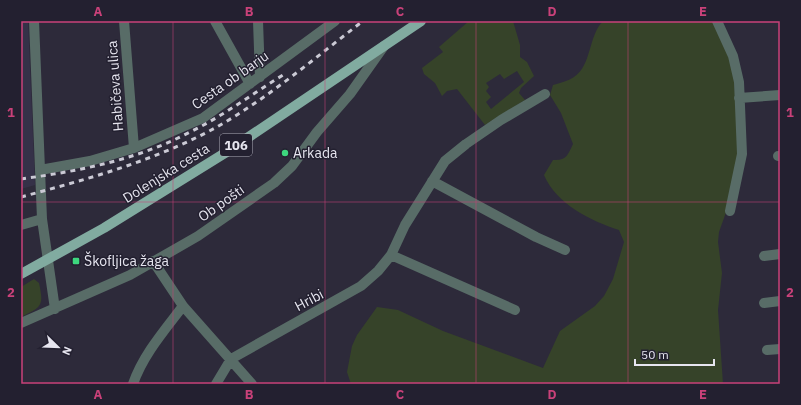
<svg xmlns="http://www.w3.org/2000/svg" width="801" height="405" font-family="'IBM Plex Sans',sans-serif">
  <rect width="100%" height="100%" fill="#2d2a3a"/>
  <!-- built -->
  <path fill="#353148" d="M21 21H28L35 185 21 189Z"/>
  <!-- green -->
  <path fill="#364329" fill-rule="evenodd" d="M469 21H513L520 45V57L527 62 534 76 521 88 519 93 525 100 485 125 457 89 447 91 442 96 435 83 424 74 422 68 443 52 439 47ZM517 71 524 82 491 109 486 102 491 97 486 91 489 87 486 83 500 74 504 79Z
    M603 21H714L733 60 739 157 734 190 719 232 718 242 722 273 718 310 723 384H351L347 372 352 346 357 335 377 307 398 310 443 331 543 368 560 331 595 306 604 296 613 279 624 242 619 230C591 221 556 204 544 175L553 160C566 161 568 155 573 144L561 113 550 95 553 85C560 83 568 81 574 77 592 65 588 36 603 21Z
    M34 279 39 283C44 306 42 307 21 317V287Z"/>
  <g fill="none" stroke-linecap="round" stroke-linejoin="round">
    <!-- minor -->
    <path stroke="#586c67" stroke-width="10" d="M34 21 42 219 55 309
      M124 21 134 148
      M215 21 250 84
      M258 21 260 77
      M717 21 733 56 739 82 742 154 730 211
      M739 98 780 95
      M778 156H780
      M40 170 90 161 134 148 203 118 335 21
      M432 181 536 237 565 250
      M21 225 42 219
      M391 255 515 310
      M764 256 780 254
      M153 261 183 306 252 384
      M764 303 780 301
      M21 323 130 275 198 236 274 183 292 166 317 132 350 94 384 46
      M767 350 780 349
      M133 384C143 355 164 331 183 306
      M216 384 231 359 361 286 378 271 391 255 405 225 445 161 466 144 501 120 545 94"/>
    <!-- major -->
    <path stroke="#81aba0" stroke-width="10" d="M21 274 104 228 225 153 421 21"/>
    <!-- rail -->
    <path stroke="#cbcad5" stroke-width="3" stroke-dasharray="5 5" stroke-linecap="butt" d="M21 179C79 171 137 160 190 132 223 116 252 94 283 75
      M21 197C88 179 154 161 215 128 267 99 316 57 363 21"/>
  </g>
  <!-- grid -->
  <path fill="none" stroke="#c94179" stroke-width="1" stroke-opacity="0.55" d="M173 21V384M325 21V384M476 21V384M628 21V384M21 202H780"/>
  <!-- markers -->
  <g fill="#3dd77e" stroke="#232030" stroke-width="1.5">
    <circle cx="285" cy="153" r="4"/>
    <rect x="72" y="257" width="8" height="8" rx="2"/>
  </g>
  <g text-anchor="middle" stroke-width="3" stroke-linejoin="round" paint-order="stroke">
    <!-- shield labels -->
    <rect fill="#232030" stroke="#acaab6" stroke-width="1" x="220" y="134" width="32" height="22" rx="3"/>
    <g font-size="13" font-weight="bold" fill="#e6e5ef">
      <text x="236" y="150">106</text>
    </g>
    <!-- street labels -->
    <g font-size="14" fill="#e6e5ef" stroke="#232030">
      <text transform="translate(230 80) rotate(-35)" y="5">Cesta ob barju</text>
      <text transform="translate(115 86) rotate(-94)" y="5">Habičeva ulica</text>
      <text transform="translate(166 173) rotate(-32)" y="5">Dolenjska cesta</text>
      <text transform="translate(221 203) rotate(-35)" y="5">Ob pošti</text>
      <text transform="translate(309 300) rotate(-28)" y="5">Hribi</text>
    </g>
    <!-- poi labels -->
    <g font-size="14" fill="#e6e5ef" stroke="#232030" text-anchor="start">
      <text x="293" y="158">Arkada</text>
      <text x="84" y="266">Škofljica žaga</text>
    </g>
  </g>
  <!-- border -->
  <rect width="801" height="405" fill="none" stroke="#232030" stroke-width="44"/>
  <!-- north arrow -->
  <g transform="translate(58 347) rotate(113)" stroke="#232030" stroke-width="3" paint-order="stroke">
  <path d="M0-3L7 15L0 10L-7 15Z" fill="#e6e5ef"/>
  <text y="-6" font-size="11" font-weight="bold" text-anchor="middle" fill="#e6e5ef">N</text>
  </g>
  <!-- scale -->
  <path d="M635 359v6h79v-6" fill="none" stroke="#e6e5ef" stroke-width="2"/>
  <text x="641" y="359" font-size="12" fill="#e6e5ef" stroke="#232030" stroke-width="3" paint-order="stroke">50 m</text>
  <rect x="22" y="22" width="757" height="361" fill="none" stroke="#c94179" stroke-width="1.5"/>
  <g font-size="13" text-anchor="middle" font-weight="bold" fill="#c94179">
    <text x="98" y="16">A</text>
    <text x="249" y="16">B</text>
    <text x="400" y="16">C</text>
    <text x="552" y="16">D</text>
    <text x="703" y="16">E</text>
    <text x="11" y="117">1</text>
    <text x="790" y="117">1</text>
    <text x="11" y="297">2</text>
    <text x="790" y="297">2</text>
    <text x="98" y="399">A</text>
    <text x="249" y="399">B</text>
    <text x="400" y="399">C</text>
    <text x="552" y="399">D</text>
    <text x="703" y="399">E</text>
  </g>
</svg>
